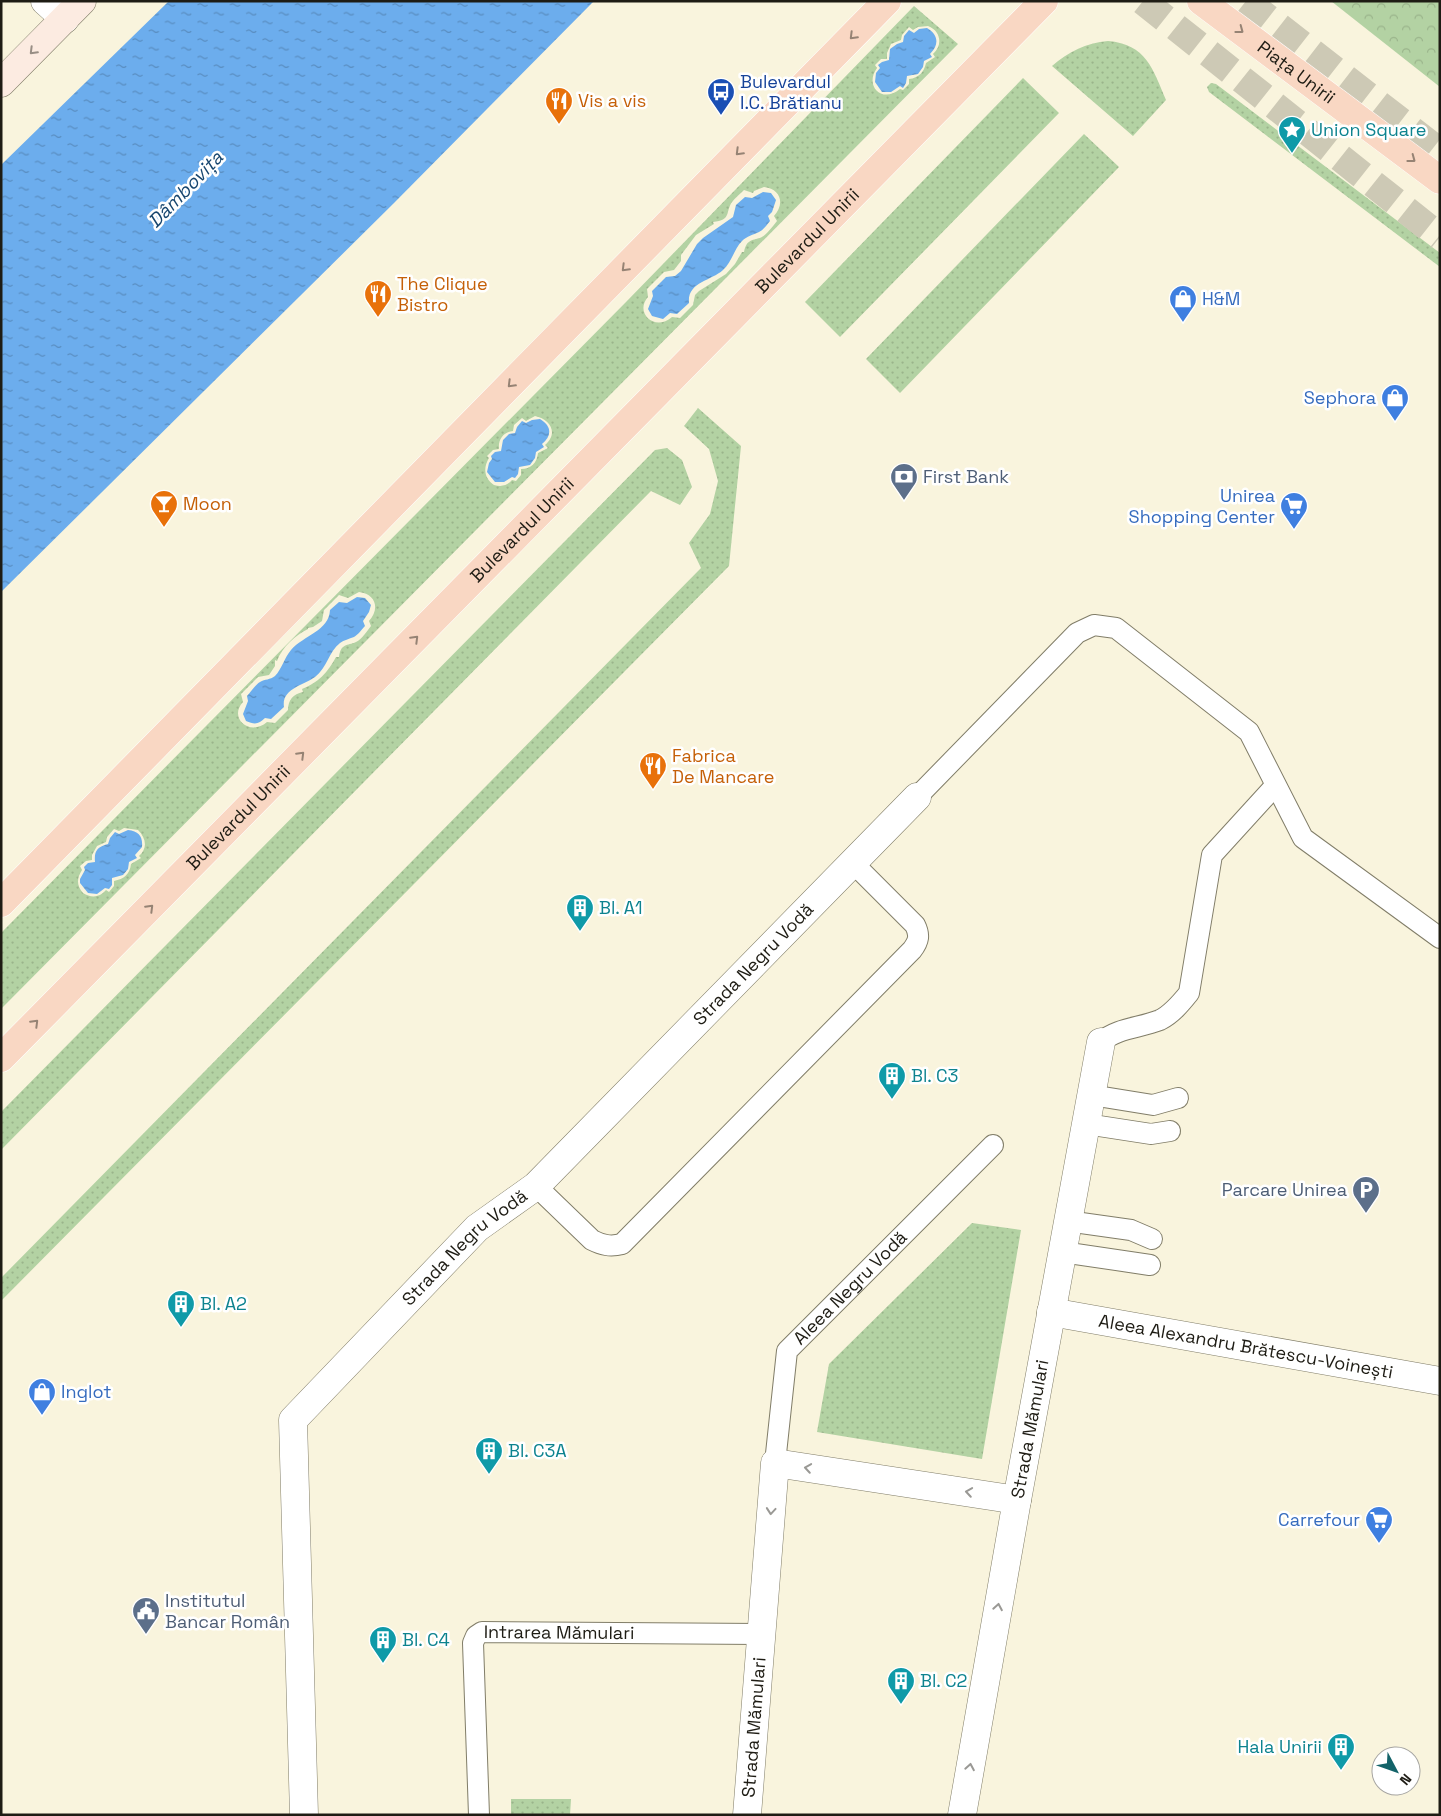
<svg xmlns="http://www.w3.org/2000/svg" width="1441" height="1816" font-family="'Space Grotesk',sans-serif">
  <defs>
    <pattern id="grass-dots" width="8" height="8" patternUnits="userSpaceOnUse" patternTransform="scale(1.25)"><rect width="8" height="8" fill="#b3d2a3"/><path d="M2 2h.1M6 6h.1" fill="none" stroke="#9ab48b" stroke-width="1.8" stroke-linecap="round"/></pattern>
    <pattern id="park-crowns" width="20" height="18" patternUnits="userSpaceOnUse" patternTransform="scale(1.25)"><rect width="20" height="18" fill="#b3d2a3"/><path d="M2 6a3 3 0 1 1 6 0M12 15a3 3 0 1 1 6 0" fill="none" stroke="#9ab48b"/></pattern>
    <pattern id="water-ripples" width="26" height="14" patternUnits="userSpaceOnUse" patternTransform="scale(1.25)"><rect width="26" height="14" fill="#6caded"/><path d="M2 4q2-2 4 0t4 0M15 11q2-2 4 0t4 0" fill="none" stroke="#588cbf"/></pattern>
  </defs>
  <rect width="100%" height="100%" fill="#f9f4dd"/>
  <!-- grass -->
  <path fill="url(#grass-dots)" fill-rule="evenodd" d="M914 6 958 44 1 1009V933L627 301ZM928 26C941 31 943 45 933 54L935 57 926 63C924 72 919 78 909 79V84L903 90 900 89C882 104 864 86 877 68L875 65 881 59H887V53L891 44 901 40 902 35 909 27 913 30 918 27ZM764 187C781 189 785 204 774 216L777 221C773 226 767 234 762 237 753 241 747 238 744 252H742L735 264 726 274 699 291 695 295 693 305 680 318 672 317C655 332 634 313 648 297L647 289 664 272 674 270 681 261V255L696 235 714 224 713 222C732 220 725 212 732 202 735 198 740 194 744 190L753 193 754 191ZM535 416C550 419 559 433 545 445L548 448 538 453C537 463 531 469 521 469V475L516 481 512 480C507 486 501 487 494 485 484 478 483 468 489 458L487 456 493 450 499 449C498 440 503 432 513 431L514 425 522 418 526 421ZM359 592C376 594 380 609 369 621L371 626C367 631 362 639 356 642 347 646 341 643 339 657H336C328 672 318 683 302 689L303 692C293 694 288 700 288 710L275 723 267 722C250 737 228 718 243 702L241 694 258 677 269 675 275 666V660L277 661C282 647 296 635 308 629V628L313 627 322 621 324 610 339 595 348 598ZM124 828 138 830C146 838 148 848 139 856L141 858 131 864C130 874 124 879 114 881V886L109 892 106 890C99 898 91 898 83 893 76 885 77 878 82 870L80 866 86 861 92 860V855L97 846 106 842 107 837 114 829 119 831Z
    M1108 41C1146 44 1153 69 1166 100L1133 136 1052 66C1068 52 1086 43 1108 41Z
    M1023 78 1059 113 840 337 805 302Z
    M1211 83 1216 84 1440 253V267L1209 92 1207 87Z
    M1084 134 1119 167 900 393 866 359Z
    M698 408 741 446 729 566 1 1301V1278L701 568 689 543 710 514 718 481 709 449 684 426Z
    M667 448 682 460 692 487 680 505 651 491 1 1150V1112L655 450Z
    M972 1223 1021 1230 982 1459 817 1432 829 1364Z
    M511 1799H571L570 1815H511Z"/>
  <!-- park -->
  <path fill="url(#park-crowns)" d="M1331 1H1440V87Z"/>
  <!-- water -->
  <path fill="url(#water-ripples)" d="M169 1H594L394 203 1 592V165Z
    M927 28C939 35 939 45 930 54L932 57 924 61 923 67 918 74 907 76 906 83 903 88 900 86 891 92H882L875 82 876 73 880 68 878 65 882 62 889 60 890 49 897 44 903 42 904 36 909 30 914 33 919 29Z
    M763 192 771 193 776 200 772 212 768 216 770 221C767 225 763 230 759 232 753 235 747 236 742 241 734 249 732 262 723 270 711 281 687 282 689 303L677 314 670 313 663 319 652 316 648 309 653 296 652 291 666 277 675 276 681 271 697 244 703 238 733 217 736 205 745 197 752 198Z
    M540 419C552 426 552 436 542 444L544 447 536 452 535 458 530 465 519 467 518 474 515 478 512 477 504 482H495L487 472 489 463 492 459 491 456 495 452 501 451 503 440 509 434 515 433 517 427 522 421 526 423 532 420Z
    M357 597 365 598 371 605 369 612 363 621 365 626C362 629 358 635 354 637 349 639 344 640 340 643 329 651 327 668 315 677 304 685 281 689 284 707L271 719 265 718C259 724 255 725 246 721L243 714 248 701 247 696C251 692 255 685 260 682 265 679 270 680 275 676 282 669 284 658 291 650 304 635 329 631 330 610L339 602 347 603Z
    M128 830C139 831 143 837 142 847L135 855 137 858 129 862 128 869 123 875 112 878V885L109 889 105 888 97 894 88 893 80 883V879L85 870 84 867 88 863 95 862C94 851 97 847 108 844L110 838 115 832 119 834Z"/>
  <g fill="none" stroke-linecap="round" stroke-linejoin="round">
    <!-- primary-tunnel -->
    <path stroke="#cdc9b5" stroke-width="28" stroke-dasharray="28 14" stroke-linecap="butt" d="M1143 1 1440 237
      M1246 1 1440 152"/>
    <defs>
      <g id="service">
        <path d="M917 797 1077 633 1094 625 1116 628 1249 732 1303 838 1440 938"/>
        <path d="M1101 1042C1117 1028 1140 1028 1160 1020 1172 1014 1181 1003 1189 993L1212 855 1275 786"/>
        <path d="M1091 1095 1153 1105 1178 1098"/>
        <path d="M1086 1124 1151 1134 1170 1131"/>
        <path d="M536 1186 592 1240C602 1245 610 1247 622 1244L912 950C919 941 920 935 915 925L853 863"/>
        <path d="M1067 1221 1131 1230 1152 1239"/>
        <path d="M1062 1252 1150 1265"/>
        <path id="s1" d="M775 1463 787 1351 993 1145"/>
        <path id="s2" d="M479 1815 473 1643 476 1636 482 1632 761 1634"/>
      </g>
      <g id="pedestrian">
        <path id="s3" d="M1051 1312 1440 1381"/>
      </g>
      <g id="minor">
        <path d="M45 1 65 19"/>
        <path id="s4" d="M304 1815 293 1420 477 1228 536 1186 917 797"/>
        <path id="s5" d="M747 1815 775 1463 1017 1500"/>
        <path id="s6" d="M962 1815 1017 1500 1101 1042"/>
      </g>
      <path id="secondary" d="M1 83 82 1"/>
      <g id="primary">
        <path id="s7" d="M1201 1 1440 180"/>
        <path d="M1 903 887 1"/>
        <path id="s8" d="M1 1058 1044 1"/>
      </g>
    </defs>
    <!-- service casing -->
    <use href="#service" stroke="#817d68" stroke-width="22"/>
    <!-- pedestrian casing -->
    <use href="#pedestrian" stroke="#817d68" stroke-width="29"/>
    <!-- minor casing -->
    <use href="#minor" stroke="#817d68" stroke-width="29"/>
    <!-- secondary casing -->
    <use href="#secondary" stroke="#817d68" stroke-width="29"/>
    <!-- primary casing -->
    <use href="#primary" stroke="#fff" stroke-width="29"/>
    <!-- service -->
    <use href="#service" stroke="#fff" stroke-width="20"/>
    <!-- pedestrian -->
    <use href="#pedestrian" stroke="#fff" stroke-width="28"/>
    <!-- minor -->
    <use href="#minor" stroke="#fff" stroke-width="28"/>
    <!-- secondary -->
    <use href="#secondary" stroke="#fcebe1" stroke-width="28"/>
    <!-- primary -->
    <use href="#primary" stroke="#f9d7c3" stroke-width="28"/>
  </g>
  <!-- one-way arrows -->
  <defs><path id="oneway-chevron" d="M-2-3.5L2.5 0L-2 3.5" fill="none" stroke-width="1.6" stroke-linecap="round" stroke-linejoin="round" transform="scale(1.25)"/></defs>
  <g stroke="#968374">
    <use href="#oneway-chevron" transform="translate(1240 30) rotate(37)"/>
    <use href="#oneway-chevron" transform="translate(853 36) rotate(135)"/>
    <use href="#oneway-chevron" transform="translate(739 152) rotate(135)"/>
    <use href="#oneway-chevron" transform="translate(1412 159) rotate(37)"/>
    <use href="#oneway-chevron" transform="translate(625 268) rotate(135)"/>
    <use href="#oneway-chevron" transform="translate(511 384) rotate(135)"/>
    <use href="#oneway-chevron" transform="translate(415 639) rotate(-45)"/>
    <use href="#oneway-chevron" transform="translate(301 755) rotate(-45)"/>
    <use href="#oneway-chevron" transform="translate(150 908) rotate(-45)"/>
    <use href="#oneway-chevron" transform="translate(35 1023) rotate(-45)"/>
  </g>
  <use stroke="#988e85" href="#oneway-chevron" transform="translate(33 51) rotate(135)"/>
  <g stroke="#9a9995">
    <use href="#oneway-chevron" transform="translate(808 1468) rotate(-171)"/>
    <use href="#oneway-chevron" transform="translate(969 1492) rotate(-171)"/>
    <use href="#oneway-chevron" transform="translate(771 1511) rotate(95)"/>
    <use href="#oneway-chevron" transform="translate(998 1607) rotate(-80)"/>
    <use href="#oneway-chevron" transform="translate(970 1767) rotate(-80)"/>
  </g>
  <!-- icons -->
  <defs>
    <symbol id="bus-pin" viewBox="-11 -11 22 30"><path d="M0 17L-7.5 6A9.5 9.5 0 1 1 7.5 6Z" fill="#1a4fb4" stroke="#fff"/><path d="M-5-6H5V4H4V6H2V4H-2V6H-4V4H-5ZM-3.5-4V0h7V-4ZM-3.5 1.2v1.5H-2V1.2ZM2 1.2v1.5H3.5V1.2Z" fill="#fff"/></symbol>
    <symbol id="restaurant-pin" viewBox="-11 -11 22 30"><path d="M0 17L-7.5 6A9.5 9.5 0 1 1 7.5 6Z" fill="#e8710a" stroke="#fff"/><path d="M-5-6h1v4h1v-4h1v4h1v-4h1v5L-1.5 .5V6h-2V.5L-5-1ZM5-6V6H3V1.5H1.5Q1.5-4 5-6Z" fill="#fff"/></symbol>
    <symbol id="sight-pin" viewBox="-11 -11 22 30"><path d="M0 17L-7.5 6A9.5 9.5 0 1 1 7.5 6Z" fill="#0f9aa8" stroke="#fff"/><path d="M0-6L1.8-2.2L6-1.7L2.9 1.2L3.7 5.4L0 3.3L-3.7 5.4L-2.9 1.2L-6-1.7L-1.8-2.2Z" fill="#fff"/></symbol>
    <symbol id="shop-pin" viewBox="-11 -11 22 30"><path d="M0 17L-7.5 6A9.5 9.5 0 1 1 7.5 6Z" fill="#3f7fe0" stroke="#fff"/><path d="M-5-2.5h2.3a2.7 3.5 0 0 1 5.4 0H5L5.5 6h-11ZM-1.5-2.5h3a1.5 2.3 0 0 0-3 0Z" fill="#fff"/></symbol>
    <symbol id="bank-pin" viewBox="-11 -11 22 30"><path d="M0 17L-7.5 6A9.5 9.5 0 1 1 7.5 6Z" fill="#5c6f8a" stroke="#fff"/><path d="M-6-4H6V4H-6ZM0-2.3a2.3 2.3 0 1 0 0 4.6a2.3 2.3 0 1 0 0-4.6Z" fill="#fff"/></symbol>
    <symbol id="bar-pin" viewBox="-11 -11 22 30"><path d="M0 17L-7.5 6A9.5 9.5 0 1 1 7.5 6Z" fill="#e8710a" stroke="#fff"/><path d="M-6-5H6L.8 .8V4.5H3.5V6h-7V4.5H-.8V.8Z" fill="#fff"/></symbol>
    <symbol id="supermarket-pin" viewBox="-11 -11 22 30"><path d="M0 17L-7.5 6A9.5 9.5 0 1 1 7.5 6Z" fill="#3f7fe0" stroke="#fff"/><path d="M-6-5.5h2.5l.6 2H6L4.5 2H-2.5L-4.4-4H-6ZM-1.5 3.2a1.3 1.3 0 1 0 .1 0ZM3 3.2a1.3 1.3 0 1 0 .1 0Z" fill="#fff"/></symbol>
    <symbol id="building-pin" viewBox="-11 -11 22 30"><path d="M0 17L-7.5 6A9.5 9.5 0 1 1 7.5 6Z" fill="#0f9aa8" stroke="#fff"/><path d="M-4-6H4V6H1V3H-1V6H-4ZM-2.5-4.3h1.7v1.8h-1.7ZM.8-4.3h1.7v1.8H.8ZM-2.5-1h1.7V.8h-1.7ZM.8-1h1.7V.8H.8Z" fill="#fff"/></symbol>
    <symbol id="parking-pin" viewBox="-11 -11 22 30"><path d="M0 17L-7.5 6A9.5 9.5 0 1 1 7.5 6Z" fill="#5c6f8a" stroke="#fff"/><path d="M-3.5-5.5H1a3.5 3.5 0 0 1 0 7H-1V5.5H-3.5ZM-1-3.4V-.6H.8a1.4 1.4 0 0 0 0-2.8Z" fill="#fff"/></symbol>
    <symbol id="civic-pin" viewBox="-11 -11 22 30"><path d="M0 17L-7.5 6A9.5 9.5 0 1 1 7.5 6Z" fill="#5c6f8a" stroke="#fff"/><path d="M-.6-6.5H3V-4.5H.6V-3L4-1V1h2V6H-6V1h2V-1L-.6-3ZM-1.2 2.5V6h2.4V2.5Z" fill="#fff"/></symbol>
  </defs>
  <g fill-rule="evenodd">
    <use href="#bus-pin" x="705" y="76" width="32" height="43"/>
    <use href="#restaurant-pin" x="543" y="85" width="32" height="43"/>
    <use href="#sight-pin" x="1276" y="114" width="32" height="43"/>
    <use href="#restaurant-pin" x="362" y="278" width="32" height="43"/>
    <use href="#shop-pin" x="1167" y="283" width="32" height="43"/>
    <use href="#shop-pin" x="1379" y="382" width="32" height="43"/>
    <use href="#bank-pin" x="888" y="461" width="32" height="43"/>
    <use href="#bar-pin" x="148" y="488" width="32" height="43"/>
    <use href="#supermarket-pin" x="1278" y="490" width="32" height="43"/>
    <use href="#restaurant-pin" x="637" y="750" width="32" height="43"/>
    <use href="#building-pin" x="564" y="892" width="32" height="43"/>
    <use href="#building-pin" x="876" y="1060" width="32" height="43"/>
    <use href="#parking-pin" x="1350" y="1174" width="32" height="43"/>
    <use href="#building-pin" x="165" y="1288" width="32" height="43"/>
    <use href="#shop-pin" x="26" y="1376" width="32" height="43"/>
    <use href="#building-pin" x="473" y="1435" width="32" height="43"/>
    <use href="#supermarket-pin" x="1363" y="1504" width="32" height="43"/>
    <use href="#civic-pin" x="130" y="1595" width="32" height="43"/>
    <use href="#building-pin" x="367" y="1624" width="32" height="43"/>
    <use href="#building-pin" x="885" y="1665" width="32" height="43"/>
    <use href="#building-pin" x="1325" y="1731" width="32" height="43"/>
  </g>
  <g text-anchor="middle" stroke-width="5" stroke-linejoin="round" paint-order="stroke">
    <!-- street labels -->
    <g font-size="18" fill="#1e1c14" stroke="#fff">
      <text dy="6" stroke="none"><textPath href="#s7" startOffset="119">Piața Unirii</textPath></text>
      <text dy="6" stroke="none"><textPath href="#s8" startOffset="1148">Bulevardul Unirii</textPath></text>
      <text dy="6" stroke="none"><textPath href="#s8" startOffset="742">Bulevardul Unirii</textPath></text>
      <text dy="6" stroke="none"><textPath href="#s8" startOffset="338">Bulevardul Unirii</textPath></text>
      <text dy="6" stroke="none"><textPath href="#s4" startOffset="1044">Strada Negru Vodă</textPath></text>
      <text dy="6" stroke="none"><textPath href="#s4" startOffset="639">Strada Negru Vodă</textPath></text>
      <text dy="6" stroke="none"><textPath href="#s1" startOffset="202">Aleea Negru Vodă</textPath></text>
      <text dy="6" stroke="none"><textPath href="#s3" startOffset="198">Aleea Alexandru Brătescu-Voinești</textPath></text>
      <text dy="6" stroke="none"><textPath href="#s6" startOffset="392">Strada Mămulari</textPath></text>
      <text dy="6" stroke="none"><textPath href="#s2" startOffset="264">Intrarea Mămulari</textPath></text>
      <text dy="6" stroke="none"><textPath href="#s5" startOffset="88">Strada Mămulari</textPath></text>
    </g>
    <!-- transit labels -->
    <g font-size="18" fill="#164399" stroke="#fff" text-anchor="start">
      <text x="740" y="88">Bulevardul<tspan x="740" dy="21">I.C. Brătianu</tspan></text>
    </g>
    <!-- food labels -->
    <g font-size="18" fill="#c56008" stroke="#fff" text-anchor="start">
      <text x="578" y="107">Vis a vis</text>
      <text x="397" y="290">The Clique<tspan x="397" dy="21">Bistro</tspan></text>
      <text x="183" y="510">Moon</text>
      <text x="672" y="762">Fabrica<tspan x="672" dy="21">De Mancare</tspan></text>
    </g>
    <!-- culture labels -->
    <g font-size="18" fill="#0d838f" stroke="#fff" text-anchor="start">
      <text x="1311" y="136">Union Square</text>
      <text x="599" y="914">Bl. A1</text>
      <text x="911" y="1082">Bl. C3</text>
      <text x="200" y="1310">Bl. A2</text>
      <text x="508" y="1457">Bl. C3A</text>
      <text x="402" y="1646">Bl. C4</text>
      <text x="920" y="1687">Bl. C2</text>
      <text x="1322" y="1753" text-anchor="end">Hala Unirii</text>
    </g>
    <!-- shop labels -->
    <g font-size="18" fill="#366cbe" stroke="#fff" text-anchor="end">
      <text x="1202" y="305" text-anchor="start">H&amp;M</text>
      <text x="1376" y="404">Sephora</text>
      <text x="1275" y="502">Unirea<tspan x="1275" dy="21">Shopping Center</tspan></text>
      <text x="61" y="1398" text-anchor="start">Inglot</text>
      <text x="1360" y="1526">Carrefour</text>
    </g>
    <!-- service labels -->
    <g font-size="18" fill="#4e5e75" stroke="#fff" text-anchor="start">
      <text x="923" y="483">First Bank</text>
      <text x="1347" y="1196" text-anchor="end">Parcare Unirea</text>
      <text x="165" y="1607">Institutul<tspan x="165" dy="21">Bancar Român</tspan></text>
    </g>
    <!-- water labels -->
    <g font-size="19" font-style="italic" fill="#17466f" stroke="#fff">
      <text transform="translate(185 189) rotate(-46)" y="7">Dâmbovița</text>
    </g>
  </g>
  <!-- border -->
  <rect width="1441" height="1816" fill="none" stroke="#1e1c14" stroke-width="5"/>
  <!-- north arrow -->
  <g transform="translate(1396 1771) rotate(131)"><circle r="24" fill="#ffffff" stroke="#a5a4a1"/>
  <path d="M0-4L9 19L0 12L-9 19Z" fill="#136369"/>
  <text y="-8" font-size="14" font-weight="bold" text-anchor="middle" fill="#1e1c14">N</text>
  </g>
</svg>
